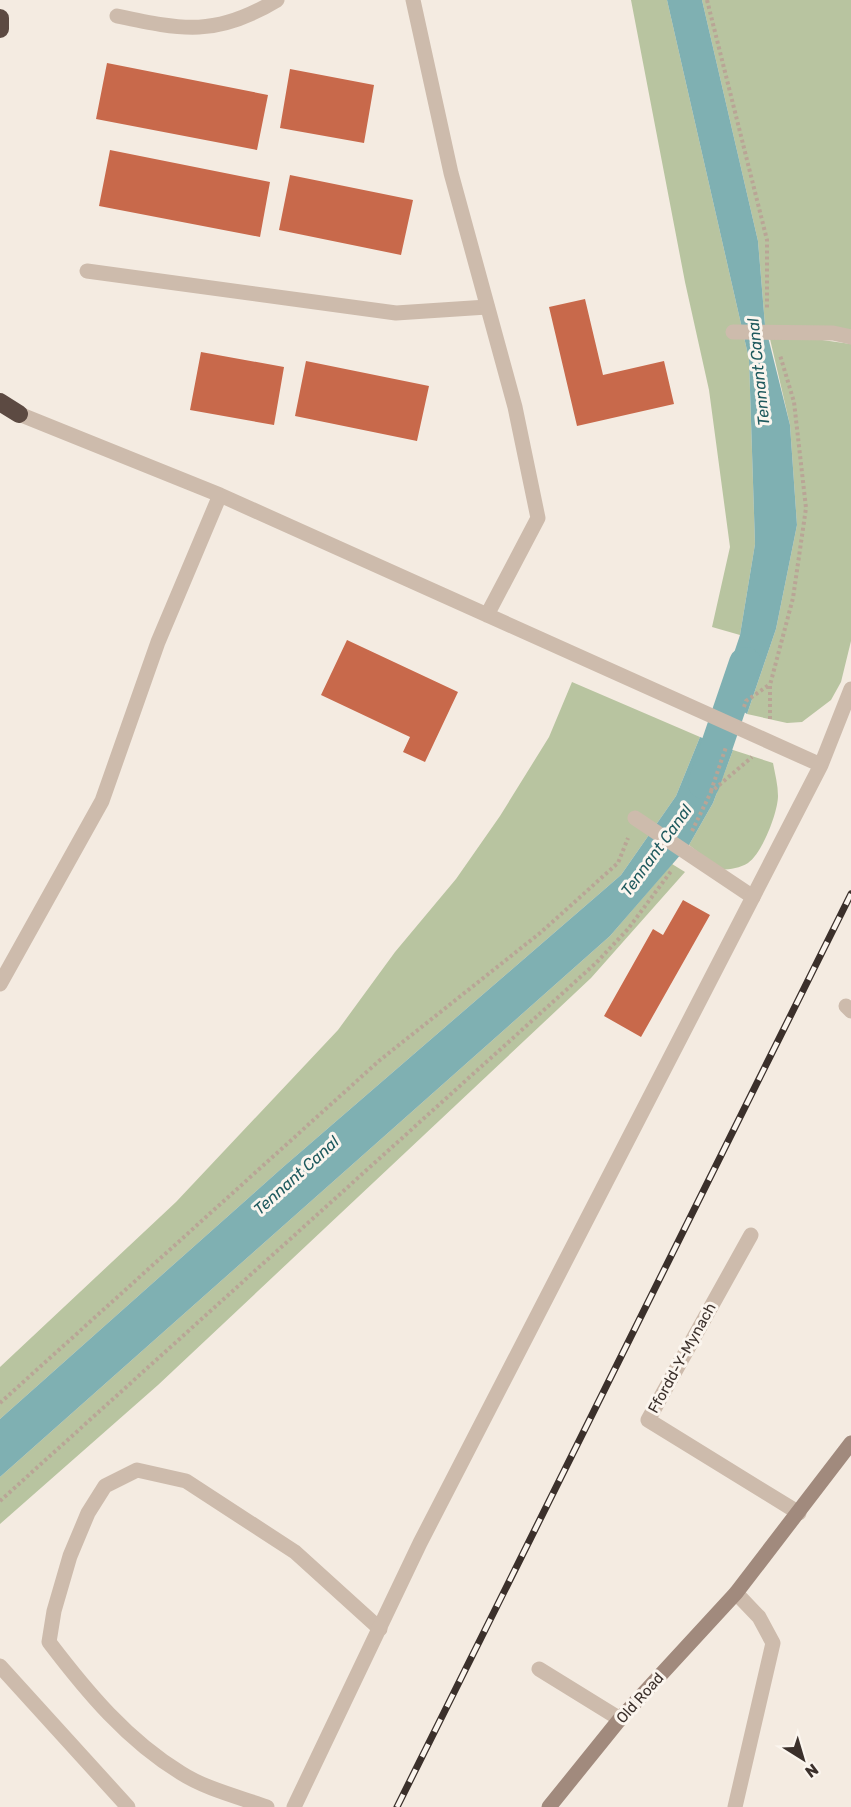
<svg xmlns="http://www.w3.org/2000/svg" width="851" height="1807" font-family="Rubik,sans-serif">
  <rect width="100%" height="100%" fill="#f4ebe1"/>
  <!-- green -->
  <path fill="#b8c4a0" d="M631 0H667L749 359 755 544 740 635 712 627 730 547 709 390 685 282Z
    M702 0H851V331L765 325 758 241Z
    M770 339H815L851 344V641L841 682 831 700 802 722 787 723 747 714 776 629 797 525 790 425Z
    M572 682 700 737 676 796 621 875 282 1168 0 1419V1367L176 1202 338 1030 395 952 456 879 500 816 549 737Z
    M733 750 773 763C775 774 778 785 778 796 778 812 762 854 748 863 740 868 731 869 721 870L689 845 713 803Z
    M672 864 685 872 591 978 158 1385 0 1524V1477L610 936Z"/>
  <!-- water -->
  <path fill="#7fb0b2" d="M667 0H702L758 241 765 325 790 425 797 525 776 629 747 714 720 695 740 635 755 544 749 359Z
    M700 737 733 750 713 803 689 845 610 936 0 1477V1419L282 1168 621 875 676 796Z"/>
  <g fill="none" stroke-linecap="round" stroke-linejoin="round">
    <!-- canal -->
    <path stroke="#7fb0b2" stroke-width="32" d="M704 783 745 663"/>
  </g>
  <!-- building -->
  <path fill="#c8694b" d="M107 63 268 95 257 150 96 119Z
    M290 69 374 85 364 143 280 128Z
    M110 150 270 182 260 237 99 206Z
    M290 175 413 200 401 255 279 230Z
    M585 299 603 375 664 361 674 404 577 426 549 307Z
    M201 352 284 367 274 425 190 410Z
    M306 361 429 386 417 441 295 416Z
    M347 640 458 692 425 762 403 752 410 737 321 695Z
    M683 900 710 915 641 1037 604 1016 653 929 663 935Z"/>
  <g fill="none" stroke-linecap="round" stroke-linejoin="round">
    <!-- path -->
    <path stroke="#b9a596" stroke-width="4" stroke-dasharray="3 3" stroke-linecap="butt" d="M707 0 767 240V310
      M744 707 746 701 769 685
      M770 719V685L793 598 806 508 794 402 780 355
      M711 791 726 747
      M692 831 711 792 752 757
      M0 1403 380 1060 540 933 618 863 628 838
      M0 1501 596 963 628 929 672 870"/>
    <!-- lane -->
    <path stroke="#cdbbac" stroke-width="15" d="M117 16C183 30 216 37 277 0
      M87 271 396 313 487 307
      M733 332 833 333 851 337
      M635 818 753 897
      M0 1666 128 1807
      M267 1807C239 1797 206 1789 181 1773 127 1740 87 1692 49 1642L54 1611 70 1556 88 1513 105 1486 137 1470 186 1481 295 1552 380 1629"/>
    <!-- street -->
    <path stroke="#cdbbac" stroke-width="15" d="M413 0 451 173 515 407 538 518 487 615
      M19 414 220 495 821 765
      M0 984 102 801 158 642 220 495
      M846 1006 851 1011
      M751 1235 648 1420 799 1513
      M539 1669 620 1719
      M294 1807 420 1543 821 765 851 689
      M735 1807 773 1643 759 1617 736 1593"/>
    <!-- secondary -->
    <path stroke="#a18a7d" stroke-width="15" d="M549 1807 620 1719 736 1593 851 1443"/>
    <!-- highway -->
    <path stroke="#5c4a42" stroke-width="18" d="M0 18V29
      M0 402 19 414"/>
    <defs>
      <path id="rail" d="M397 1807 851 894"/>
    </defs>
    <!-- rail casing -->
    <use href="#rail" stroke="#3b302b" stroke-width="7"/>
    <!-- rail -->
    <use href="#rail" stroke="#fbf5ee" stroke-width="4.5" stroke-dasharray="14" stroke-linecap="butt"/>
  </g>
  <g text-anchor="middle" stroke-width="6" stroke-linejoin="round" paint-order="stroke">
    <!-- street labels -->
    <g font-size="15" fill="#3b302b" stroke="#fbf5ee">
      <text transform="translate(682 1358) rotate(-61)" y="5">Ffordd-Y-Mynach</text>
      <text transform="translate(640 1698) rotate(-48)" y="5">Old Road</text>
    </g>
    <!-- water labels -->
    <g font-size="16" font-style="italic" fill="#1f5a5e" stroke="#fbf5ee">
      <text transform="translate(758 372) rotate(-96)" y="6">Tennant Canal</text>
      <text transform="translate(656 850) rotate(-54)" y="6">Tennant Canal</text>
      <text transform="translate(296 1175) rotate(-42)" y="6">Tennant Canal</text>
    </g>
  </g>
  <!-- north arrow -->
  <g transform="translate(803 1759) rotate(143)" stroke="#fbf5ee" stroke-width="4.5" paint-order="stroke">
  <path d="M0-4.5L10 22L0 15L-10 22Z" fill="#3b302b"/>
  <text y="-9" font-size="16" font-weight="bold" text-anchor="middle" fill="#3b302b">N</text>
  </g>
</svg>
